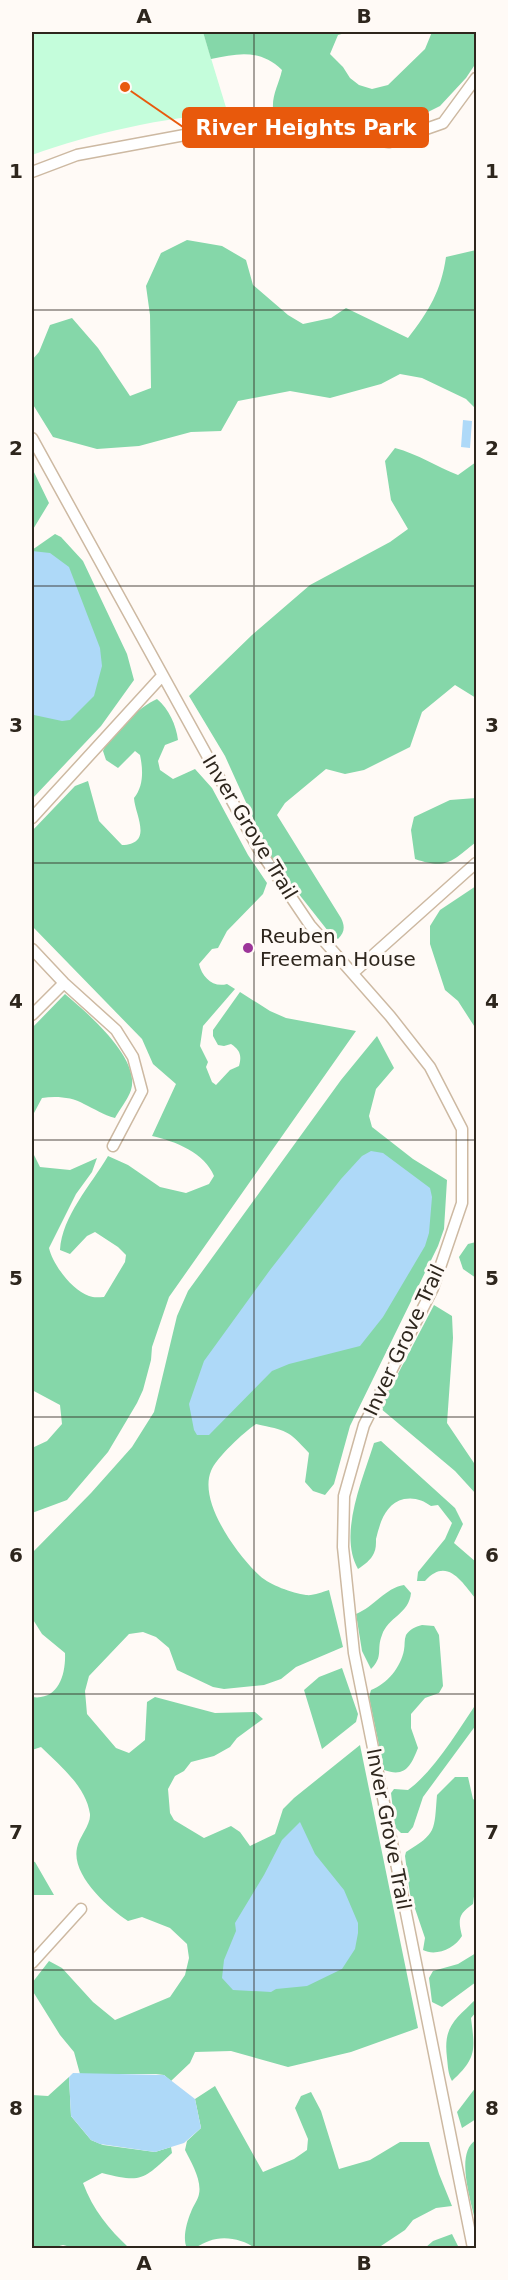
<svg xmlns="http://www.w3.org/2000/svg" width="508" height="2280" font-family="'DejaVu Sans',sans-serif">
  <rect width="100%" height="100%" fill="#fffaf6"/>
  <!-- green -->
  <path fill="#c4fddb" d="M32 32H203L228 114C165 116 91 134 32 155Z"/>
  <!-- forest -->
  <path fill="#85d7a9" d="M203 32H349L338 35 330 54 343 67 350 78 359 85 372 89 388 85 425 49 432 32H474V66L466 78 440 106 394 129 306 120 273 109C272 94 279 84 282 70 260 49 239 53 211 59Z
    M187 240 222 246 246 260 253 285 288 315 303 324 331 318 346 308 408 338C429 311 441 291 446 257L476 250V409L466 399 422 378 400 374 381 384 330 398 290 391 238 401 221 431 191 432 139 446 97 449 53 437 32 403V360L39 352 50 325 72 318 98 348 130 396 151 388 150 315 146 286 161 253Z
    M395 448C418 454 437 467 458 475L476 462V698L455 685 422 712 410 747 364 770 345 774 326 769 285 803 277 815 341 918C345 926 345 932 338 939L328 931 272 860 225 756 189 696 252 635 310 585 390 542 408 529 391 500 385 461Z
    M32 468 49 503 32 531Z
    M55 534 61 537 83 561 127 654 134 680 101 726 32 799V550Z
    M157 699C169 709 176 725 178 740L165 745 158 761 160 770 173 779 195 769 212 788 248 855 267 883 263 894 227 931 218 948 212 949 199 964C202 977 213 988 227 984L235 989 203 1026 200 1046 208 1062 206 1067 212 1082 216 1085 230 1070 239 1066C242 1055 240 1050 231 1044L224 1046 218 1045 213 1036V1030L240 992 270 1011 286 1018 356 1031 169 1297 152 1347 151 1360 143 1390 137 1403 108 1452 67 1500 32 1513V1448L47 1441 62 1424 60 1405 32 1390V1151L40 1167 70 1170 97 1158 92 1172 76 1194 49 1248C53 1265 72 1290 89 1296 94 1298 99 1297 104 1297L125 1262 126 1255 118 1247 95 1232 87 1236 70 1254 60 1250C62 1216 91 1185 108 1156L128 1165 160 1187 186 1193 209 1184 214 1176C205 1153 175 1141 152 1136L176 1084 153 1064 142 1039 32 926V831L75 786 88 781 99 821 122 845C154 844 135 815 134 798 144 786 143 769 140 755L135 751 118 768 106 760 103 751C111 733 139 707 157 699Z
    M476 798V842C452 861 447 870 415 859L411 830 414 817 450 800Z
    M476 886V1029L458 1001 445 990 430 944V926L440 910Z
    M65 994C86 1012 141 1058 131 1090 128 1099 120 1109 115 1118 103 1115 95 1109 84 1104 72 1097 56 1096 42 1098L34 1113 32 1123V1028Z
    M377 1036 394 1068 376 1089 369 1116 372 1127 413 1159 447 1180 444 1229 438 1246 350 1426 334 1484 325 1495 313 1491 305 1482 309 1453C287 1429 287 1431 256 1424 244 1432 216 1458 211 1471 198 1502 238 1556 260 1576 270 1585 292 1593 306 1595 313 1596 322 1592 329 1590L343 1647 296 1667 281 1679 264 1685 224 1689 213 1687 177 1670 169 1648 156 1637 143 1632 129 1634 89 1676 85 1691 87 1714 116 1748 129 1753 145 1740 147 1702 155 1697 215 1713 255 1712 263 1719 237 1738 230 1747 214 1756 191 1762 184 1771 175 1776 168 1789 170 1813 174 1820 204 1838 231 1826 240 1832 250 1846 275 1834 283 1809 294 1798 360 1745 418 2028 351 2052 288 2067 231 2051 195 2052 190 2063 171 2081 164 2075 156 2074H80L74 2052 60 2035 32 1990V1983L49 1961 62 1968 93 2002 115 2020 170 1997 185 1975 189 1958 187 1944 170 1928 142 1917 128 1921C108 1908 71 1875 77 1848 79 1837 91 1825 90 1814 86 1786 60 1766 41 1747L32 1750V1697C58 1701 66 1675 65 1653L42 1634 32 1618V1553L91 1493 132 1447 154 1412 177 1316 188 1291 341 1080Z
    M476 1242V1278L463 1269 459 1257 468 1244Z
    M434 1305 452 1316 453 1338 447 1423 476 1466V1494L455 1471 380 1408Z
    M381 1441 455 1508 463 1524 454 1543 476 1562V1599C462 1582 447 1556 425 1581H417L418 1572 445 1539 452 1523 438 1505 431 1506C423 1500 414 1497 404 1499 386 1503 380 1522 376 1539 376 1544 376 1549 374 1553 371 1560 364 1565 358 1569 338 1534 363 1479 374 1443Z
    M404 1585 411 1593C409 1614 388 1617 382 1635 376 1650 384 1656 371 1669L362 1651 356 1614C374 1607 385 1588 404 1585Z
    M422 1625 434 1626 439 1635 443 1686 439 1693 425 1698 411 1714V1728L418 1748C411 1765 406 1778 384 1770L369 1697 371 1690C387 1684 401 1667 404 1650 405 1645 404 1640 406 1635 410 1629 415 1627 422 1625Z
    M342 1668 358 1714 356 1722 322 1749 304 1690 319 1677Z
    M476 1704V1725L423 1797 413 1827 408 1833H401L395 1827 391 1793 394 1789 408 1790C434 1771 458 1731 476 1704Z
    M455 1777H468L473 1799 476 1801V1881L473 1904C458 1914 458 1920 462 1936 455 1948 436 1957 423 1950L425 1938 410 1894 405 1856 406 1852C437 1833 434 1831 437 1795Z
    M32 1861 35 1862 54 1895H32Z
    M476 1953V1982L442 2007 432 2002 429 1978 433 1971 458 1964Z
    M476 1999V2012L471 2018C475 2050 477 2058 452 2081 448 2074 448 2067 447 2058 443 2026 455 2020 476 1999Z
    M69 2077 71 2116 91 2140 103 2145 155 2152 171 2147 172 2153C143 2180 142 2183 102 2173L83 2183C93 2210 109 2229 129 2248H75L63 2245 52 2248H32V2095L48 2096Z
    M215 2086 263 2172 294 2159 307 2150 308 2139 295 2108 301 2096 311 2092 321 2111 339 2169 370 2160 400 2142H429L439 2174 452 2206 436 2208 413 2220 405 2230 378 2248H255C243 2239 223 2235 209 2241 198 2245 199 2248 187 2248 182 2239 187 2221 191 2212 193 2206 198 2200 199 2194 202 2180 191 2162 185 2150L187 2141 201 2128 195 2099Z
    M476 2087V2119L462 2128 457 2112Z
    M476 2140V2225C472 2203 454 2153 476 2140Z
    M452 2234 459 2248H425L433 2241Z"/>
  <!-- water -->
  <path fill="#aed9f8" d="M463 420 472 421 470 448 461 447Z
    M32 551 50 553 69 567 100 648 102 666 94 696 70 720 62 721 34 715 32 713Z
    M371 1151 383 1153 430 1188 432 1197 429 1233 425 1246 383 1317 360 1346 289 1364 272 1371 209 1435H197L194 1430 189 1404 204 1361 270 1270 341 1179 362 1156Z
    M300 1822 315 1854 344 1890 358 1923V1933L355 1949 342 1969 307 1986 276 1989 271 1992 233 1990 222 1978 224 1960 236 1931 235 1923 264 1875 282 1840Z
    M73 2073 164 2075 195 2099 201 2128 184 2143 155 2152 100 2144 91 2140 71 2116 69 2077Z"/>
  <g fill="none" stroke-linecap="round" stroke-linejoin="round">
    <defs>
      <path id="minor" d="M32 172 77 155 190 134 308 132 389 142 443 123 476 78
        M32 438 258 848 310 925 390 1016 430 1067 462 1129V1203L433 1288 364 1425 344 1496 343 1547 354 1653 473 2248
        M32 818 162 676
        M32 949 64 983 116 1030 133 1057 142 1091 113 1146
        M353 973 476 863
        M32 1015 64 983
        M32 1963 81 1909"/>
    </defs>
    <!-- minor casing -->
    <use href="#minor" stroke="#cdb9a2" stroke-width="13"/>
    <!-- minor -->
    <use href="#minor" stroke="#fff" stroke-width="10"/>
  </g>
  <!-- grid -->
  <path fill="none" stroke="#2e261d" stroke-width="1.5" stroke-opacity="0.55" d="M254 32V2248M32 310H476M32 586H476M32 863H476M32 1140H476M32 1417H476M32 1694H476M32 1970H476"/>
  <!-- markers -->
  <circle fill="#9c3599" stroke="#fffaf6" stroke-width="2" cx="248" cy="948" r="6"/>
  <g text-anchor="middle" stroke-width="6" stroke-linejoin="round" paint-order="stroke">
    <!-- street labels -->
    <g font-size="20" fill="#2e261d" stroke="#fffaf6">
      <text transform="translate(250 827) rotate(59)" y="7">Inver Grove Trail</text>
      <text transform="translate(404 1340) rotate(-65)" y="7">Inver Grove Trail</text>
      <text transform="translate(389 1829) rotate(79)" y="7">Inver Grove Trail</text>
    </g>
    <!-- poi labels -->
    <g font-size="20" fill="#2e261d" stroke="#fffaf6" text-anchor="start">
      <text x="260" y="943">Reuben<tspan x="260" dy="23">Freeman House</tspan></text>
    </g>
  </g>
  <!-- callouts -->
  <path fill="none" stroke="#e8590c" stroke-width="2" d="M125 87L183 127"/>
  <circle fill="#e8590c" stroke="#fffaf6" stroke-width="2" cx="125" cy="87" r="6"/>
  <rect fill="#e8590c" stroke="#e8590c" stroke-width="2" x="183" y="108" width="245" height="39" rx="6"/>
  <g font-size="21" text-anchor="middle" font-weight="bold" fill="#fff">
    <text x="306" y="135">River Heights Park</text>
  </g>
  <!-- border -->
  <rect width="508" height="2280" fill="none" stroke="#fffaf6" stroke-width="66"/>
  <rect x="33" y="33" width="442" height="2214" fill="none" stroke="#2e261d" stroke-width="2"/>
  <g font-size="20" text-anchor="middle" font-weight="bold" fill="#2e261d">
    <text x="144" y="23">A</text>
    <text x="364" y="23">B</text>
    <text x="16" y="178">1</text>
    <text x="492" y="178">1</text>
    <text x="16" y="455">2</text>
    <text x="492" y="455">2</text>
    <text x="16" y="732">3</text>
    <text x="492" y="732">3</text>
    <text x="16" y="1008">4</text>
    <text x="492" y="1008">4</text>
    <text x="16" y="1285">5</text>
    <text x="492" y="1285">5</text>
    <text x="16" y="1562">6</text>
    <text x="492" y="1562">6</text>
    <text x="16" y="1839">7</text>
    <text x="492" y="1839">7</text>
    <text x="16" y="2115">8</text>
    <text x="492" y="2115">8</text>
    <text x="144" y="2270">A</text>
    <text x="364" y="2270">B</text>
  </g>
</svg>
